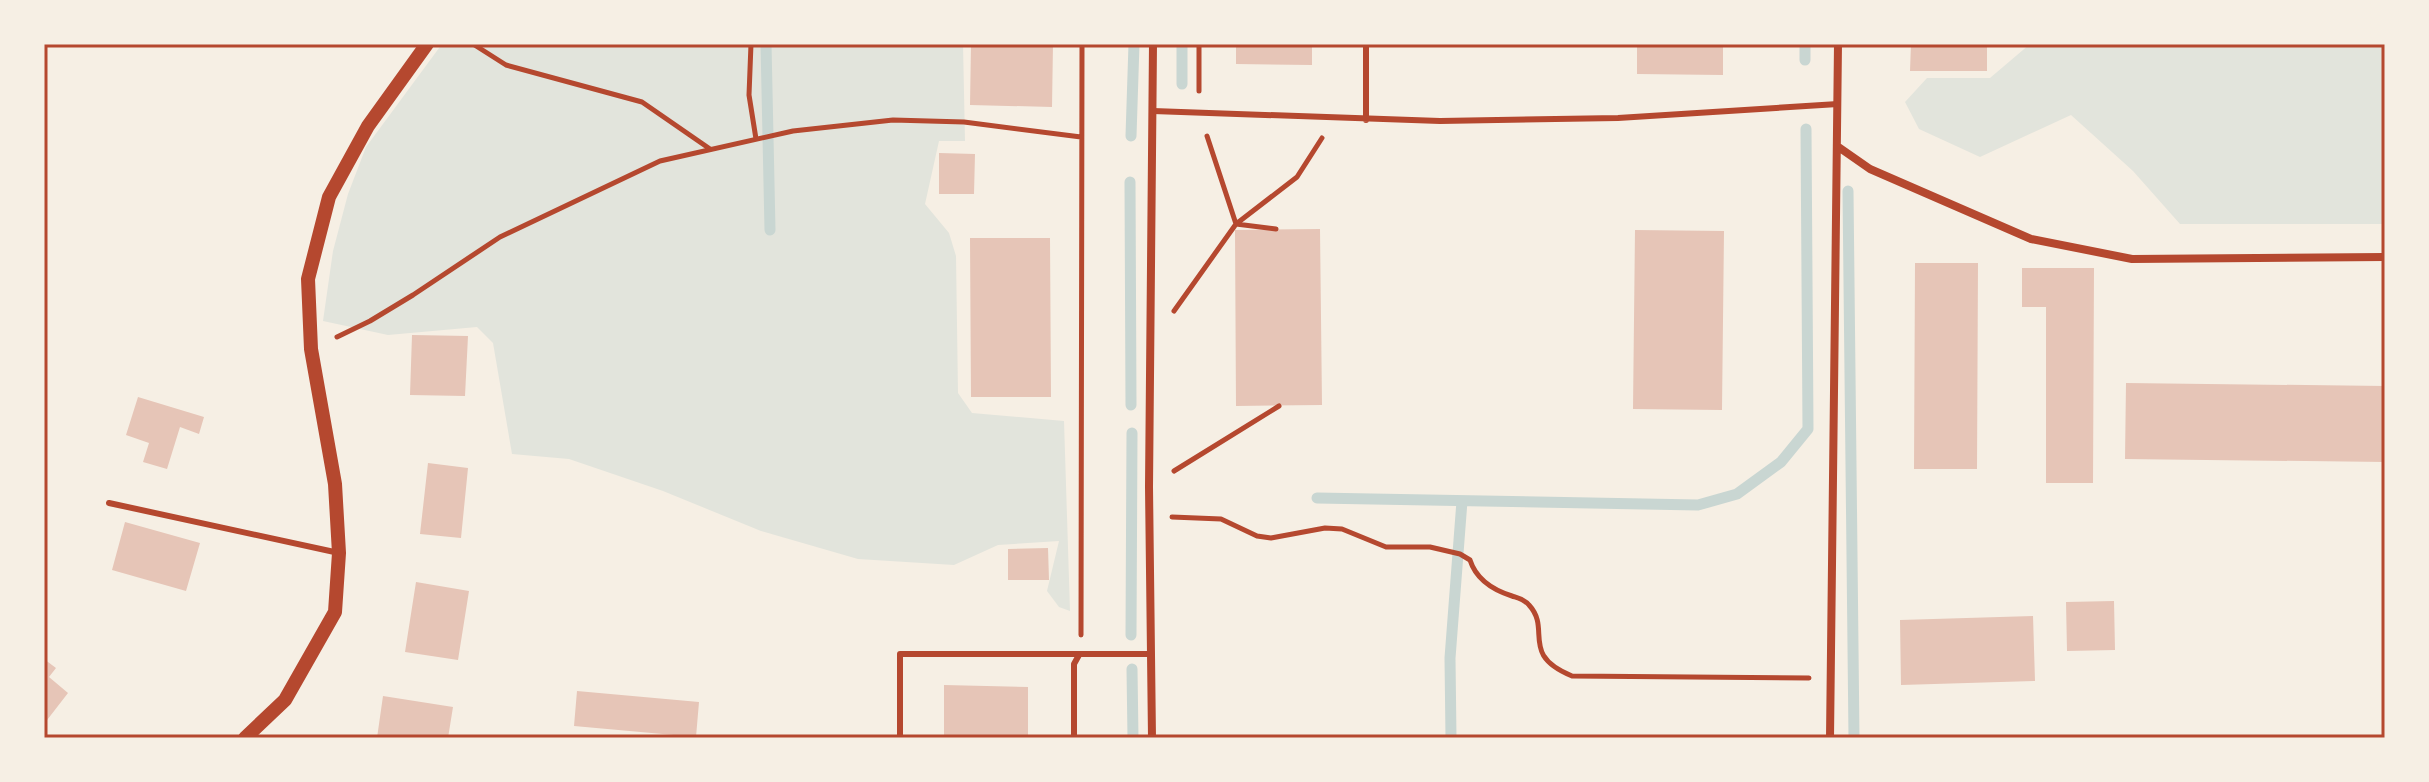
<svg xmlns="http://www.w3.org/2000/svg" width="2429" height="782" font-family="Inter,sans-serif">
  <rect width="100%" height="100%" fill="#f6efe4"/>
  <!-- green -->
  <path fill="#e2e4dc" d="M442 44H963L965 141H939L925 204 949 233 956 256 958 393 972 413 1064 421 1070 611 1059 607 1047 591 1059 541 998 545 954 565 858 559 761 531 663 491 569 459 512 454 493 343 477 327 388 335 323 321 333 251 348 194 366 147Z
    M2030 44H2385V224H2180L2133 171 2071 115 1980 157 1919 129 1905 102 1927 78H1990Z"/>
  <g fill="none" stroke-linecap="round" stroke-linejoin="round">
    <!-- stream -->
    <path stroke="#c9d6d2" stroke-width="11" d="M766 44 770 230
      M1182 44V84
      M1805 60V44
      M1131 136 1134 44
      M1130 182 1131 405
      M1848 191 1854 738
      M1317 498 1698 505 1737 494 1781 462 1808 429 1806 129
      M1131 635 1132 433
      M1132 669 1133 738
      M1451 738 1450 658 1462 501"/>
  </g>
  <!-- building -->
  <path fill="#e6c5b7" d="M971 44H1053L1052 107 970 105Z
    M1236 44H1312V65L1236 64Z
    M1637 44H1723V75L1637 74Z
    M1911 44H1987V71H1910Z
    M939 153 975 154 974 194H939Z
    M1320 229 1322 405 1236 406 1235 230Z
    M1635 230 1724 231 1722 410 1633 409Z
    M970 238H1050L1051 397H971Z
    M1915 263H1978L1977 469H1914Z
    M2022 268H2094L2093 483H2046V307H2022Z
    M412 335 468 336 465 396 410 395Z
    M2126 383 2385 386V462L2125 459Z
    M138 397 204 417 199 434 180 427 167 469 143 462 149 443 126 435Z
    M428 463 468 468 461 538 420 534Z
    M125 522 200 543 186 591 112 570Z
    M1048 548 1049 580H1008V549Z
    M416 582 469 591 458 660 405 652Z
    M2114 601 2115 650 2067 651 2066 602Z
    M2033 616 2035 681 1901 685 1900 620Z
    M44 659 56 668 49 677 68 693 44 724Z
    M944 685 1028 687V738H944Z
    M577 691 699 702 696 737 574 726Z
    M383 696 453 707 448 738H377Z"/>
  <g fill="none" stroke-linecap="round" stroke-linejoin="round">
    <!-- path -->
    <path stroke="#b5482f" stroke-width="5" d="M473 44 506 65 642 102 710 149
      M751 44 749 95 756 139
      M1199 44V91
      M1207 136 1236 224 1276 229
      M1174 311 1236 224 1297 177 1322 138
      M337 337 370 321 413 295 500 237 660 161 793 131 893 120 964 122 1081 137
      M1174 471 1279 406
      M1172 517 1221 519 1257 536 1271 538 1325 528 1342 529 1386 547H1430L1460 554 1470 560C1476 579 1493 590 1512 596 1518 598 1524 599 1529 605 1552 630 1519 654 1572 676L1809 678
      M1081 635 1082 44"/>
    <!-- service -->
    <path stroke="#b5482f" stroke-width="6" d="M1153 111 1440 121 1618 118 1838 104
      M1366 120V44
      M109 503 339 553
      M900 738V654H1151
      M1074 738V664L1079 655"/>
    <!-- minor -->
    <path stroke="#b5482f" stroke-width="8" d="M1837 146 1870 169 2031 239 2132 259 2385 257
      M1152 738 1149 487 1153 44
      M1830 738 1838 44"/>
    <!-- tertiary -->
    <path stroke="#b5482f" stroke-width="14" d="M245 738 285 700 335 612 339 553 335 484 311 349 308 279 329 197 368 126 427 44"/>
  </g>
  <!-- border -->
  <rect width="2429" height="782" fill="none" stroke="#f6efe4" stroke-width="92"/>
  <rect x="46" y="46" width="2337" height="690" fill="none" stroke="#b5482f" stroke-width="3"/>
</svg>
